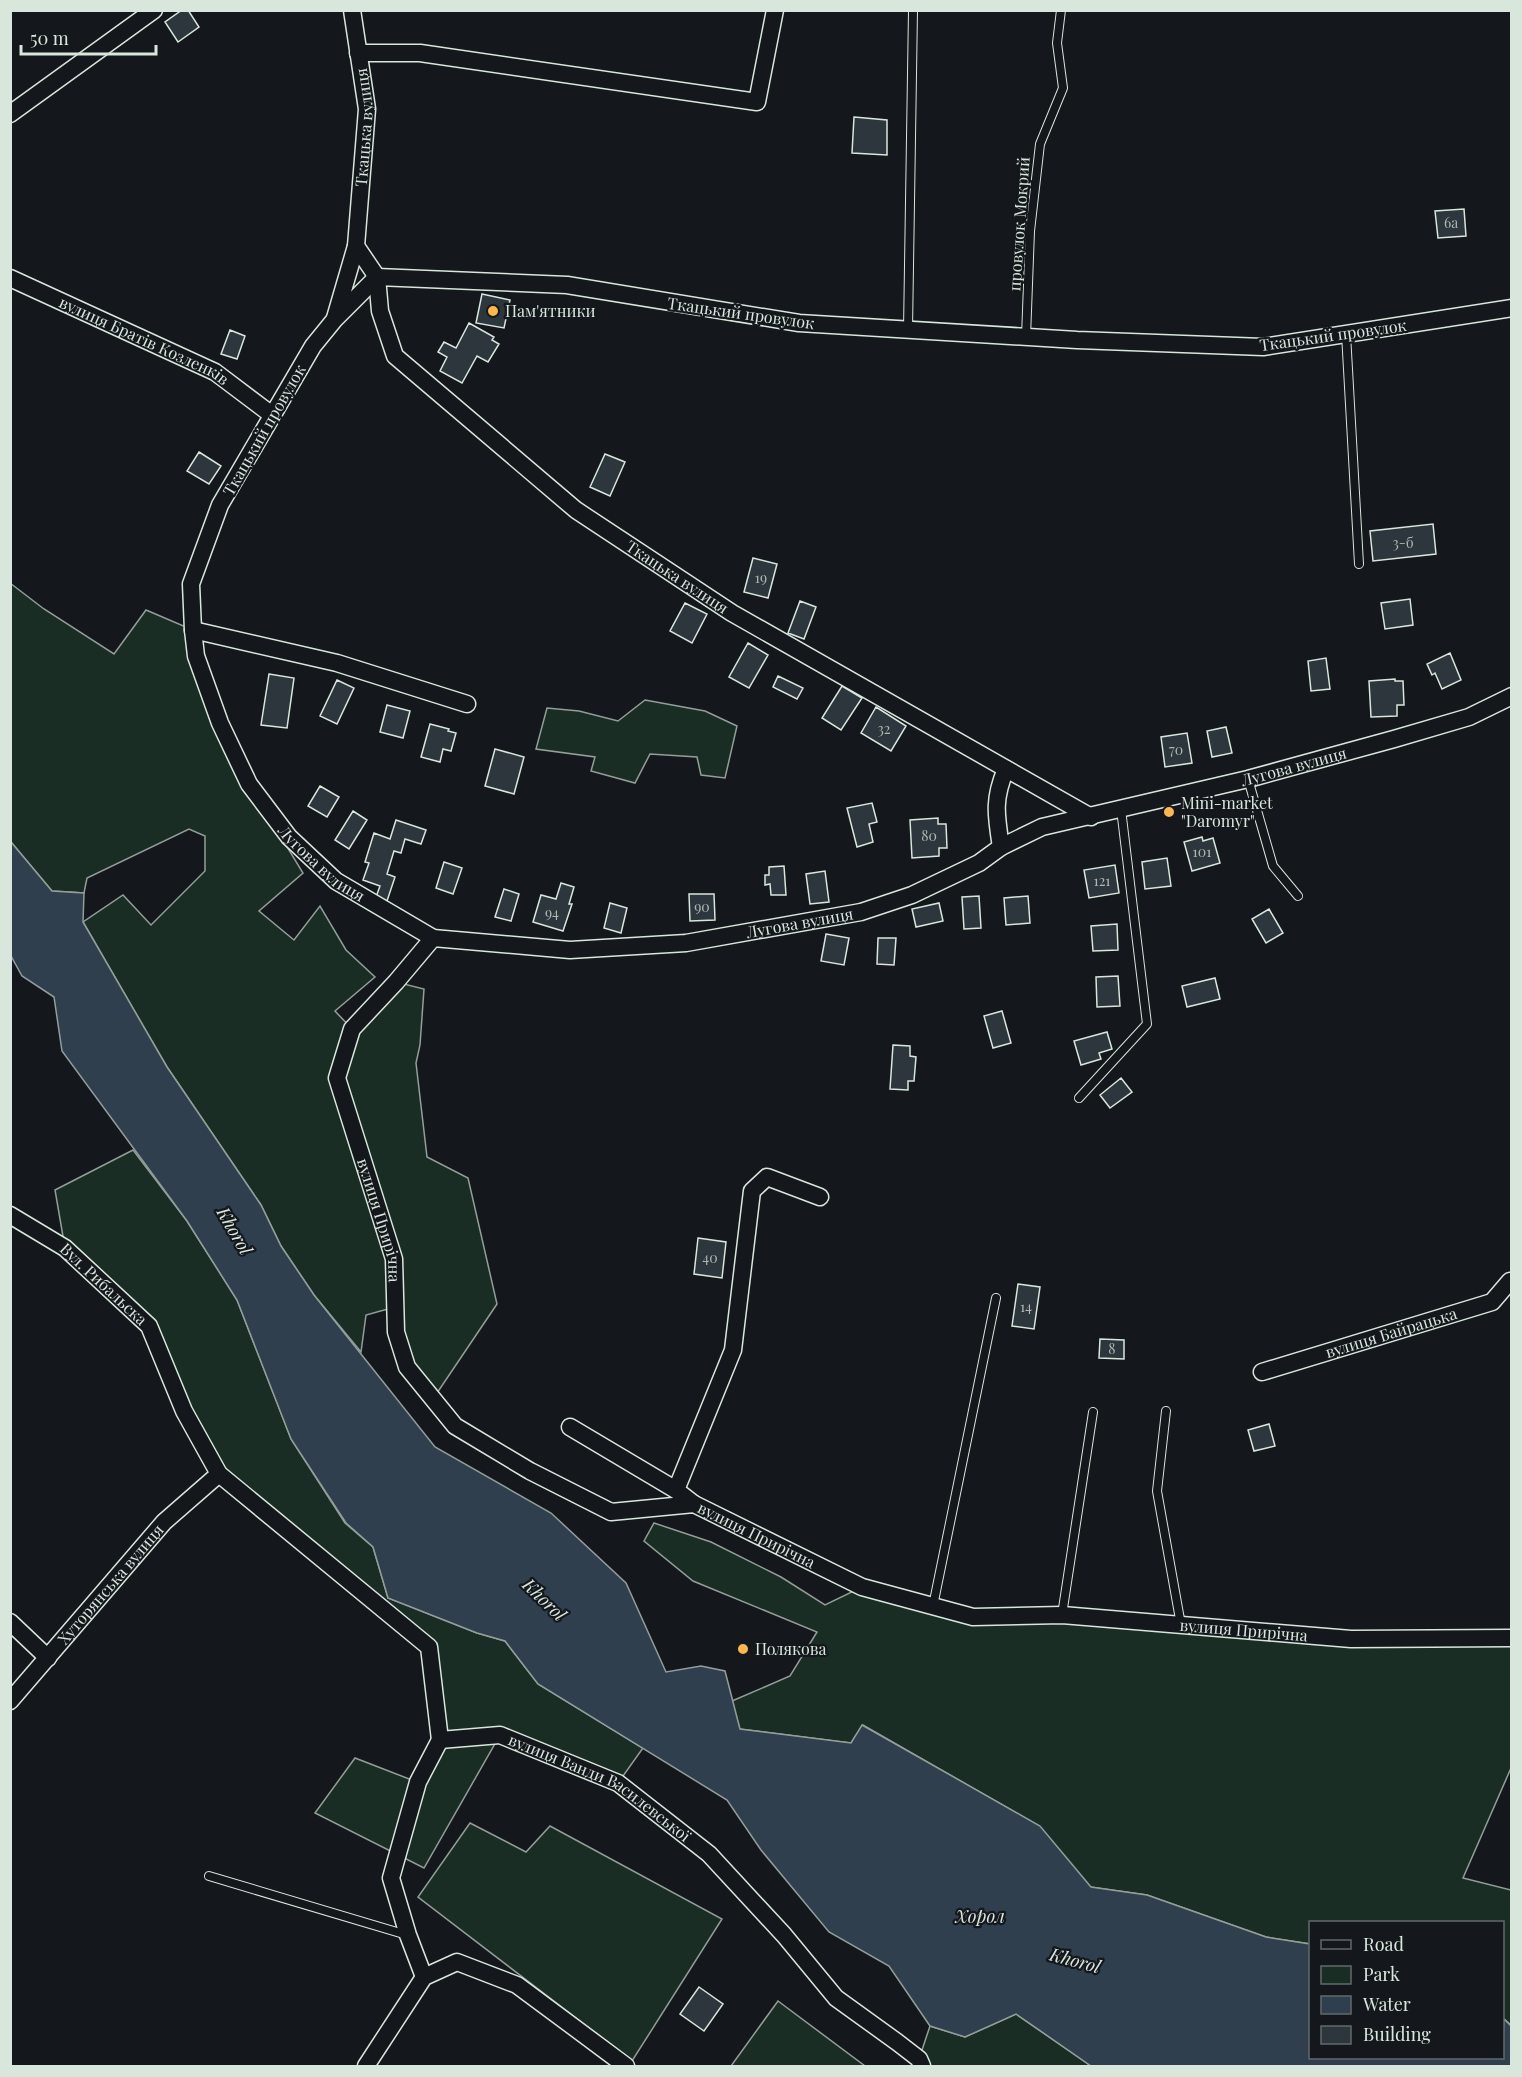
<svg xmlns="http://www.w3.org/2000/svg" width="1522" height="2077" font-family="'Playfair Display',serif">
  <rect width="100%" height="100%" fill="#14181c"/>
  <!-- green -->
  <path fill="#1a2d24" stroke="#939e99" stroke-width="1.5" d="M10 583 44 609 114 654 146 610 193 630 249 784 303 873 259 911 294 940 320 906 346 950 375 977 335 1011 352 1029 396 982 424 989 420 1045 416 1063 427 1157 468 1178 497 1304 433 1399 407 1367 395 1307 366 1315 361 1352 314 1295 281 1246 261 1205 167 1067 83 922 123 895 151 925 205 871V836L189 829 87 878 84 893 52 891 11 842Z
    M645 700 705 711 737 726 725 778 701 775 697 757 650 754 635 783 591 771 595 757 536 749 547 708 579 711 618 721Z
    M133 1150 187 1221 237 1300 291 1439 345 1523 373 1547 388 1598 477 1633 505 1641 538 1684 643 1748 618 1783 500 1735 424 1868 315 1813 355 1758 417 1782 440 1740 429 1647 222 1471 149 1326 65 1248 55 1190Z
    M654 1523 711 1542 781 1577 825 1605 862 1587 973 1617 1351 1639 1511 1638V1768L1463 1878 1511 1890V2025L1503 2018 1502 1922H1310V1944L1266 1937 1147 1895 1090 1887 1039 1826 863 1725 851 1743 739 1729 732 1701 790 1676 817 1632 693 1581 644 1541Z
    M470 1823 526 1852 550 1826 722 1919 632 2061 418 1897Z
    M778 2001 865 2066H731Z
    M1016 2014 1091 2066H922L897 2042 922 2050 930 2026 965 2037Z"/>
  <!-- water -->
  <path fill="#2f3f4d" stroke="#939e99" stroke-width="1.5" d="M11 842 52 891 84 893 83 922 167 1067 261 1205 281 1246 314 1295 435 1447 551 1513 626 1583 666 1672 701 1666 725 1671 740 1729 851 1743 862 1725 1040 1826 1091 1887 1147 1895 1266 1937 1310 1944V2058H1502L1504 2019 1511 2026V2066H1091L1016 2014 965 2037 930 2026 889 1966 829 1932 761 1850 727 1800 538 1684 505 1641 477 1633 388 1598 373 1547 346 1523 291 1439 237 1300 187 1221 62 1051 54 997 22 976 11 956Z"/>
  <!-- building -->
  <path fill="#2c363c" stroke="#d8e6dc" stroke-width="1.5" d="M182 10H188L199 27 178 42 165 22Z
    M854 117 887 120V155L852 153Z
    M1464 209 1466 236 1438 238 1435 211Z
    M482 294 510 300 504 328 476 323Z
    M469 323 494 337 492 340 499 344 488 362 477 356 462 383 440 371 447 357 438 352 444 342 456 348Z
    M230 330 245 336 237 359 221 354Z
    M199 452 221 466 209 484 187 471Z
    M605 454 625 462 610 496 590 487Z
    M1433 524 1436 554 1373 561 1370 531Z
    M753 558 777 564 768 598 744 592Z
    M1410 599 1413 625 1385 629 1381 603Z
    M800 601 816 607 804 639 788 633Z
    M685 603 707 614 692 643 670 631Z
    M748 643 768 655 749 688 729 677Z
    M1450 653 1461 680 1442 689 1435 673 1432 675 1427 664Z
    M1326 658 1330 689 1311 691 1308 661Z
    M269 674 294 678 287 728 261 725Z
    M778 676 803 688 797 699 773 687Z
    M1395 679V681H1403L1404 705H1397V716L1371 717 1369 681Z
    M337 680 354 688 337 724 320 716Z
    M842 686 862 698 841 730 822 718Z
    M387 705 410 711 403 738 380 732Z
    M876 707 906 726 891 751 861 733Z
    M430 724 449 729 448 731 456 733 451 751 443 749 440 762 421 757Z
    M1226 727 1232 753 1212 757 1207 731Z
    M1187 733 1192 763 1165 767 1161 737Z
    M495 749 524 757 514 794 485 786Z
    M320 786 339 797 327 817 308 806Z
    M872 803 877 822 869 824 873 842 857 847 847 808Z
    M353 811 367 820 349 849 335 840Z
    M938 818V824H946L947 848H939V856L912 858 910 820Z
    M396 820 426 830 421 844 405 839 401 853 394 851 387 874 395 877 387 901 376 897 380 886 363 880 369 863 365 862 374 833 390 839Z
    M1202 837 1203 841 1213 838 1220 863 1192 871 1184 842Z
    M1167 858 1171 886 1145 889 1142 862Z
    M444 862 462 868 453 894 436 888Z
    M1115 865 1119 893 1089 898 1084 870Z
    M784 866 786 895H771L770 884 765 885V875H769V867Z
    M825 871 829 902 810 904 806 874Z
    M561 883 574 887 569 904H572L563 931 533 922 541 895 556 899Z
    M504 889 519 894 511 921 495 917Z
    M689 894H714L715 920 690 921Z
    M979 896 981 928 964 929 962 897Z
    M1028 896 1030 923 1006 925 1004 898Z
    M610 903 627 908 621 933 604 928Z
    M939 903 943 921 916 927 912 909Z
    M1269 909 1283 933 1266 943 1252 919Z
    M1117 924 1118 950 1093 951 1091 926Z
    M826 934 849 938 844 965 821 961Z
    M878 938H896L894 965 877 964Z
    M1118 976 1120 1006 1097 1007 1096 977Z
    M1215 978 1220 999 1187 1007 1182 986Z
    M1002 1011 1011 1043 993 1048 984 1016Z
    M1107 1032 1112 1049 1099 1053 1101 1059 1081 1065 1074 1041Z
    M893 1045 910 1046V1056L916 1057 914 1081H908V1090L890 1089Z
    M1121 1078 1132 1092 1110 1108 1100 1095Z
    M698 1238 726 1242 722 1278 694 1274Z
    M1018 1284 1040 1287 1034 1329 1012 1326Z
    M1100 1339 1124 1340V1359L1099 1358Z
    M1269 1424 1275 1446 1254 1451 1248 1430Z
    M699 1987 723 2004 704 2031 680 2014Z"/>
  <g fill="none" stroke-linecap="round" stroke-linejoin="round">
    <defs>
      <path id="lane" d="M908 330 913 10
        M1346 334 1359 564
        M1026 337 1030 231 1040 144 1063 88 1057 43 1061 10
        M1248 779 1273 866 1298 896
        M1079 1098 1147 1024 1121 809
        M1166 1411 1157 1491 1181 1625
        M933 1606 996 1298
        M1062 1615 1093 1412
        M209 1876 407 1935"/>
      <g id="street">
        <path d="M358 53H420L757 102 775 10"/>
        <path d="M10 114 154 10"/>
        <path id="s1" d="M356 246 377 277 380 311 395 356 576 510 732 613 1091 817"/>
        <path id="s2" d="M10 278 215 372 272 415"/>
        <path id="s3" d="M1512 308 1263 347 1077 340 799 323 567 285 377 277 335 319 313 346 220 505 191 584 193 630 196 656 220 723 249 784 289 837 336 881 433 938 570 950 686 943 861 912 912 895 979 863 1001 847 1042 827 1248 779 1394 739 1469 717 1512 696"/>
        <path id="s4" d="M335 318 356 246 367 109 352 10"/>
        <path d="M193 630 337 663 467 704"/>
        <path d="M1001 847C996 815 993 799 1006 769"/>
        <path id="s5" d="M433 938 396 982 352 1029 337 1078 394 1259 396 1332 407 1367 455 1426 530 1471 611 1512 694 1504 862 1587 973 1617 1062 1615 1351 1639 1512 1638"/>
        <path id="s6" d="M10 1215 65 1248 149 1326 184 1411 219 1474 429 1647 440 1740 500 1735 618 1783 709 1854 784 1935 836 1998 897 2042 919 2059 922 2066"/>
        <path id="s7" d="M1262 1372 1492 1302 1510 1281"/>
        <path d="M570 1427 676 1490"/>
        <path d="M694 1504 676 1490 733 1350 752 1191 767 1177 820 1197"/>
        <path d="M10 1622 48 1658"/>
        <path id="s8" d="M10 1701 164 1522 219 1474"/>
        <path d="M424 1977 408 1935 391 1878 418 1782 440 1740"/>
        <path d="M366 2066 424 1977 457 1962 517 1985 626 2066"/>
      </g>
    </defs>
    <!-- lane casing -->
    <use href="#lane" stroke="#d8e6dc" stroke-width="10"/>
    <!-- street casing -->
    <use href="#street" stroke="#d8e6dc" stroke-width="19"/>
    <!-- lane -->
    <use href="#lane" stroke="#14181c" stroke-width="8"/>
    <!-- street -->
    <use href="#street" stroke="#14181c" stroke-width="16"/>
  </g>
  <!-- markers -->
  <g fill="#ffb74d" stroke="#14181c" stroke-width="2">
    <circle cx="493" cy="311" r="6"/>
    <circle cx="1169" cy="812" r="6"/>
    <circle cx="743" cy="1649" r="6"/>
  </g>
  <g text-anchor="middle" stroke-width="4.5" stroke-linejoin="round" paint-order="stroke">
    <!-- number labels -->
    <g font-size="14" fill="#adbab4">
      <text x="1451" y="228">6а</text>
      <text x="1403" y="548">3-б</text>
      <text x="761" y="583">19</text>
      <text x="884" y="734">32</text>
      <text x="1176" y="755">70</text>
      <text x="929" y="841">80</text>
      <text x="1202" y="857">101</text>
      <text x="1102" y="886">121</text>
      <text x="702" y="912">90</text>
      <text x="552" y="918">94</text>
      <text x="710" y="1263">40</text>
      <text x="1026" y="1312">14</text>
      <text x="1112" y="1354">8</text>
    </g>
    <!-- street labels -->
    <g font-size="16" fill="#d8e6dc" stroke="#14181c">
      <text dy="6" stroke="none"><textPath href="#s4" startOffset="194">Ткацька вулиця</textPath></text>
      <text transform="translate(1019 224) rotate(-86)" y="6">провулок Мокрий</text>
      <text transform="translate(741 313) rotate(8)" y="6">Ткацький провулок</text>
      <text transform="translate(1333 335) rotate(-8)" y="6">Ткацький провулок</text>
      <text dy="6" stroke="none"><textPath href="#s2" startOffset="148">вулиця Братів Козленків</textPath></text>
      <text transform="translate(264 430) rotate(-60)" y="6">Ткацький провулок</text>
      <text dy="6" stroke="none"><textPath href="#s1" startOffset="478">Ткацька вулиця</textPath></text>
      <text dy="6" stroke="none"><textPath href="#s3" startOffset="2850">Лугова вулиця</textPath></text>
      <text dy="6" stroke="none"><textPath href="#s3" startOffset="1824">Лугова вулиця</textPath></text>
      <text dy="6" stroke="none"><textPath href="#s3" startOffset="2328">Лугова вулиця</textPath></text>
      <text dy="6" stroke="none"><textPath href="#s5" startOffset="322">вулиця Прирічна</textPath></text>
      <text dy="6" stroke="none"><textPath href="#s6" startOffset="117">Вул. Рибальска</textPath></text>
      <text dy="6" stroke="none"><textPath href="#s7" startOffset="135">вулиця Байрацька</textPath></text>
      <text dy="6" stroke="none"><textPath href="#s5" startOffset="880">вулиця Прирічна</textPath></text>
      <text dy="6" stroke="none"><textPath href="#s8" startOffset="154">Хуторянська вулиця</textPath></text>
      <text dy="6" stroke="none"><textPath href="#s5" startOffset="1384">вулиця Прирічна</textPath></text>
      <text dy="6" stroke="none"><textPath href="#s6" startOffset="882">вулиця Ванди Василевської</textPath></text>
    </g>
    <!-- poi labels -->
    <g font-size="16" fill="#d8e6dc" stroke="#14181c" text-anchor="start">
      <text x="505" y="317">Пам'ятники</text>
      <text x="1181" y="809">Mini-market<tspan x="1181" dy="18">"Daromyr"</tspan></text>
      <text x="755" y="1655">Полякова</text>
    </g>
    <!-- water labels -->
    <g font-size="18" font-style="italic" fill="#d8e6dc" stroke="#14181c">
      <text transform="translate(234 1231) rotate(60)" y="6">Khorol</text>
      <text transform="translate(544 1600) rotate(44)" y="6">Khorol</text>
      <text x="980" y="1923">Хорол</text>
      <text transform="translate(1075 1961) rotate(15)" y="6">Khorol</text>
    </g>
  </g>
  <!-- border -->
  <rect width="1522" height="2077" fill="none" stroke="#d8e6dc" stroke-width="24"/>
  <!-- legend -->
  <rect x="1309" y="1921" width="195" height="138" fill="#14181c" stroke="#626a69" stroke-width="1.5"/>
  <rect x="1321" y="1940" width="30" height="9" fill="#14181c" stroke="#626a69" stroke-width="1.5"/>
  <text x="1363" y="1951" font-size="18" fill="#d8e6dc">Road</text>
  <rect x="1321" y="1966" width="30" height="18" fill="#1a2d24" stroke="#626a69" stroke-width="1.5"/>
  <text x="1363" y="1981" font-size="18" fill="#d8e6dc">Park</text>
  <rect x="1321" y="1996" width="30" height="18" fill="#2f3f4d" stroke="#626a69" stroke-width="1.5"/>
  <text x="1363" y="2011" font-size="18" fill="#d8e6dc">Water</text>
  <rect x="1321" y="2026" width="30" height="18" fill="#2c363c" stroke="#626a69" stroke-width="1.5"/>
  <text x="1363" y="2041" font-size="18" fill="#d8e6dc">Building</text>
  <!-- scale -->
  <path d="M21 45v9h135v-9" fill="none" stroke="#d8e6dc" stroke-width="3"/>
  <text x="30" y="45" font-size="18" fill="#d8e6dc" stroke="#14181c" stroke-width="4.5" paint-order="stroke">50 m</text>
</svg>
